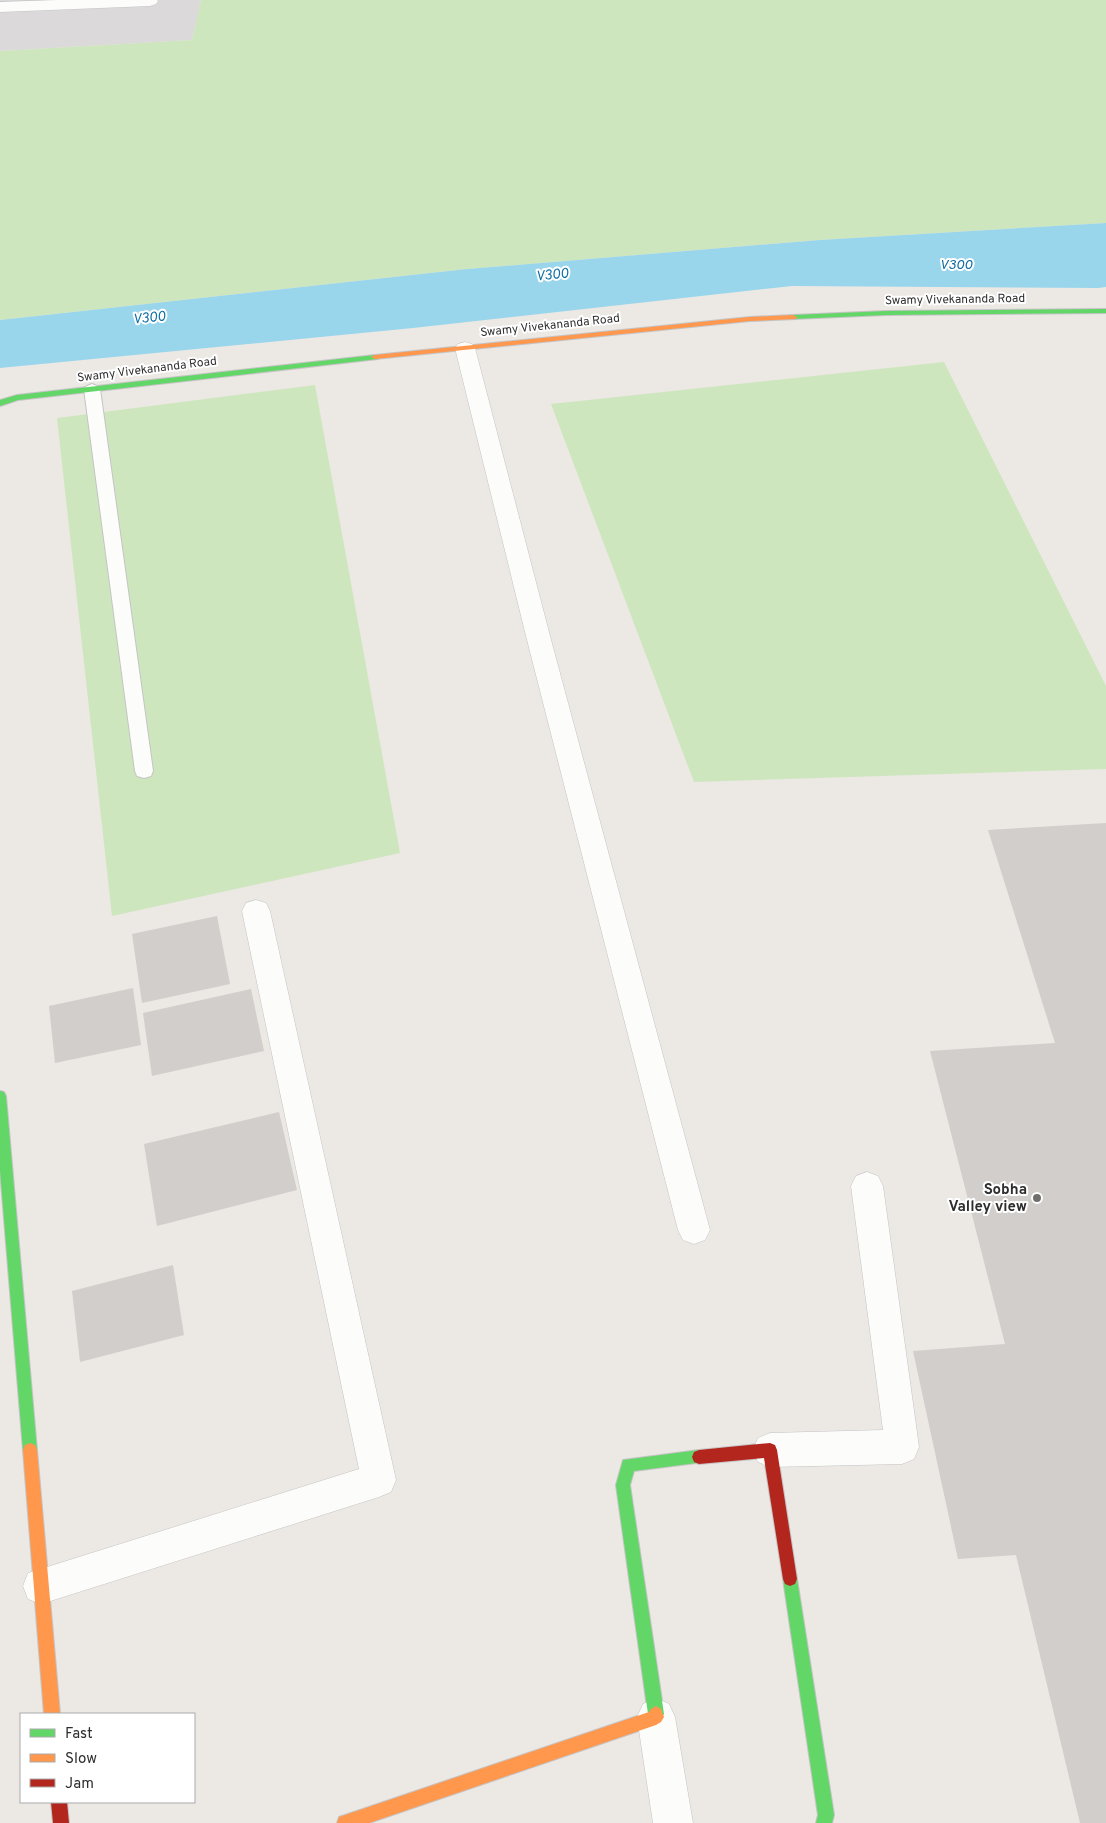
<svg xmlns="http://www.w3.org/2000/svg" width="1106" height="1823" font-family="Overpass,sans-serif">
  <rect width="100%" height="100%" fill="#ece8e4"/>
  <!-- industrial -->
  <path fill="#dcd9db" d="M0 0H201L192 40 0 51Z"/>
  <!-- green -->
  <path fill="#cee6be" d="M201 0H1106V223L820 240 467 269 0 320V51L192 40Z
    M944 362 1106 686V769L694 782 551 404Z
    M315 385 400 853 112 916 57 418Z"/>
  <!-- water -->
  <path fill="#99d6ec" d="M1106 223V287L1098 288 792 286 413 328 0 368V320L467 269 820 240Z"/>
  <!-- building -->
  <path fill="#d1cecb" d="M1106 823V1823H1080L1016 1555 958 1559 913 1351 1005 1344 930 1051 1055 1043 988 830Z
    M217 916 230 984 142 1003 132 934Z
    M133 988 141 1045 55 1063 49 1006Z
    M251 989 264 1051 152 1076 143 1013Z
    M279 1112 297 1190 157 1226 144 1144Z
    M173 1265 184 1335 80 1362 72 1291Z"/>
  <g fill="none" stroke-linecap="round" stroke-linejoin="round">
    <defs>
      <path id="lane" d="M92 384 97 386 100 389 153 771 151 776 144 778 137 776 135 771 84 389 87 386Z"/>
      <path id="street" d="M57 0H157L158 1 156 4 150 6 0 12V2Z
        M465 342 472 344 475 348 550 636 710 1230 705 1240 694 1244 683 1240 678 1230 526 636 455 348 458 344Z
        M256 900 266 903 270 911 396 1480 391 1492 379 1497 41 1604 28 1599 23 1586 28 1573 359 1469 242 911 246 903Z
        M867 1172 878 1176 883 1186 919 1447 914 1459 902 1464 770 1467 758 1462 753 1450 758 1438 770 1433 883 1430 851 1186 856 1176Z
        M656 1698 669 1704 675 1717 693 1823H653L637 1717 643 1704Z"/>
      <path id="fast" d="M1106 309V313L886 315 793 319 789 317 793 315 886 311Z
        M375 355H378V359L18 400 0 406V400L17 395Z
        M0 1091 4 1092 6 1096 37 1450 35 1455 30 1457 25 1455 23 1450 0 1170Z
        M699 1450 704 1452 706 1457 704 1462 634 1471 630 1485 664 1714 661 1719 656 1722 651 1719 648 1714 616 1485 623 1460Z
        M790 1572 795 1574 797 1579 834 1815 832 1823H816L818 1815 783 1579 785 1574Z"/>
      <path id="slow" d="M793 315 797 317 796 319 750 321 375 359 371 357 375 355 750 317Z
        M30 1443 35 1445 37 1450 60 1714H44L23 1450 25 1445Z
        M656 1706 661 1709 664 1717 661 1722 656 1725 369 1823H337L339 1817 345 1815 649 1712 651 1709Z"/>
      <path id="jam" d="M770 1443 775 1445 777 1450 797 1579 795 1584 790 1586 785 1584 783 1579 764 1458 699 1464 694 1462 692 1457 694 1452 699 1450Z
        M51 1802H67L69 1823H53Z"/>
    </defs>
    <!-- lane casing -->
    <use href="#lane" stroke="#c5c4c5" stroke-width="2"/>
    <!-- street casing -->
    <use href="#street" stroke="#c5c4c5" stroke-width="1"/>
    <!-- fast casing -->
    <use href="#fast" stroke="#c5c4c5" stroke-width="2"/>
    <!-- slow casing -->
    <use href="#slow" stroke="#c5c4c5" stroke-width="2"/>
    <!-- jam casing -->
    <use href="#jam" stroke="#c5c4c5" stroke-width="2"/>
    <!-- lane -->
    <use href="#lane" fill="#fcfcfb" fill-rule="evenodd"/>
    <!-- street -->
    <use href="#street" fill="#fcfcfb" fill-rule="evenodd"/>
    <!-- fast -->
    <use href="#fast" fill="#63d668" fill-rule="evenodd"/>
    <!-- slow -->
    <use href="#slow" fill="#ff974d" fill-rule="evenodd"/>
    <!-- jam -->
    <use href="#jam" fill="#b3261e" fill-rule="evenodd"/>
  </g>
  <!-- markers -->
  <circle fill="#706f6e" stroke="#fff" stroke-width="2" cx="1037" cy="1198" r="5"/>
  <g text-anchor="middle" stroke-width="4" stroke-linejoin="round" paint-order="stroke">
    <!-- far-street labels -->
    <g font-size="12" fill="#2e2e2e" stroke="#fff">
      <text transform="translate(955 299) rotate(-1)" y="4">Swamy Vivekananda Road</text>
      <text transform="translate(550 325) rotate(-6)" y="4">Swamy Vivekananda Road</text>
      <text transform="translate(147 369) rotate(-7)" y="4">Swamy Vivekananda Road</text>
    </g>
    <!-- far-water labels -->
    <g font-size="14" font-style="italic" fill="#0d6fa3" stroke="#fff">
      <text x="956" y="269">V300</text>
      <text transform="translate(552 274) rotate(-6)" y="5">V300</text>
      <text transform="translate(149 317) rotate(-6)" y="5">V300</text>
    </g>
    <!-- poi labels -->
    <g font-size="15" font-weight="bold" fill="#2e2e2e" stroke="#fff" text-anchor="end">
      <text x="1027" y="1194">Sobha<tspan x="1027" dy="17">Valley view</tspan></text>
    </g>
  </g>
  <!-- legend -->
  <rect x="20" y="1713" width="175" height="90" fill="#ffffff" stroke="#ababab"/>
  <rect x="30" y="1729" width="25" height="8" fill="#63d668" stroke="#ababab"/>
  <text x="65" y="1738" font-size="15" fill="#2e2e2e">Fast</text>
  <rect x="30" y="1754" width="25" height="8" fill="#ff974d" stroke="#ababab"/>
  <text x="65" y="1763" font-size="15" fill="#2e2e2e">Slow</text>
  <rect x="30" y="1779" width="25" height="8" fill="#b3261e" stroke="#ababab"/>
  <text x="65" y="1788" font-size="15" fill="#2e2e2e">Jam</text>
</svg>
